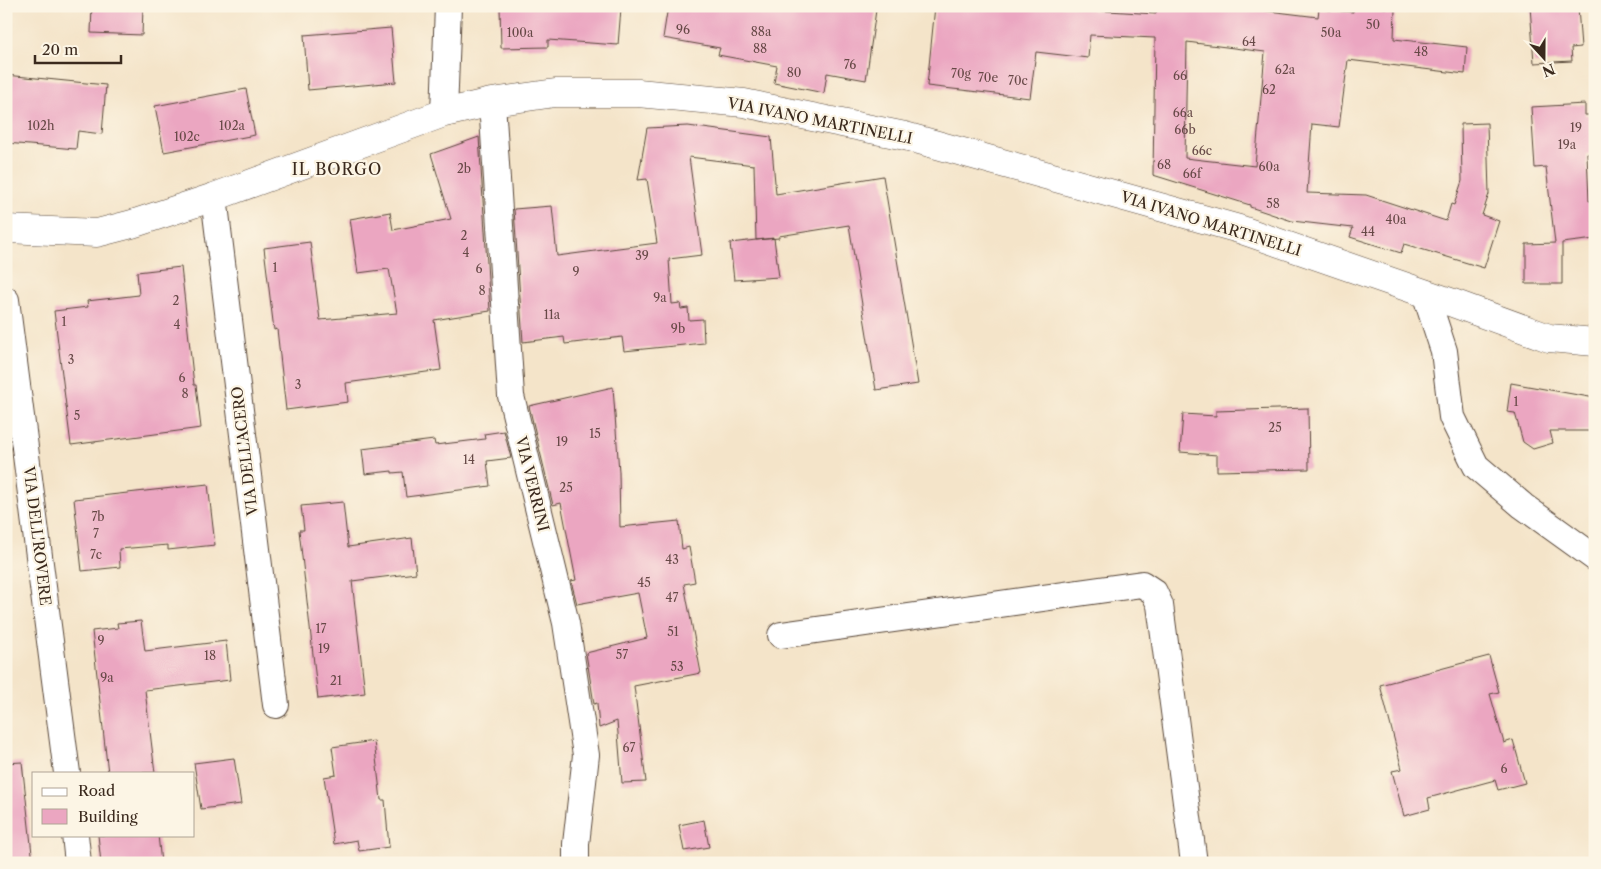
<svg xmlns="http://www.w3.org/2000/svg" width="1601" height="869" font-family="'Libre Caslon Text',serif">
  <rect width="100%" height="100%" fill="#fcf5e5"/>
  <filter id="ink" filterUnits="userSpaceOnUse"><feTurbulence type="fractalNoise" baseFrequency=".02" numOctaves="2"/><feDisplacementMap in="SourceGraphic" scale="10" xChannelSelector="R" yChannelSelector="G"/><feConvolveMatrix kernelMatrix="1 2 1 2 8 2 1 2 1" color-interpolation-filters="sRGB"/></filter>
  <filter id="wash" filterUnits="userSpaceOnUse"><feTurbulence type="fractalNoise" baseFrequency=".0096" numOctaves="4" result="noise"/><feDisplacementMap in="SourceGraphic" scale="20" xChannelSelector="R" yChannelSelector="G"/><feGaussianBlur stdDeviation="1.12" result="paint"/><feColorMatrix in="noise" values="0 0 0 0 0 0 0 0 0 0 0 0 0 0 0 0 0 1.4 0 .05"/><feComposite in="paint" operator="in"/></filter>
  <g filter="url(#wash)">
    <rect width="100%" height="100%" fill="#f4e4c9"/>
    <g id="blocks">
      <!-- building -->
      <path fill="#eba6c1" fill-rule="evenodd" d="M92 6 143 7 142 35 91 33Z
        M500 6H596L621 8 618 45 548 40V47L501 48Z
        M668 6H871L870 9 876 10 866 80 827 73 824 93 774 83 777 66 718 55 720 48 663 38Z
        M935 6H1092V10L1156 14V6H1227L1318 17 1319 9 1353 12V6H1368L1395 9 1394 39 1467 47 1465 74 1348 60 1339 127 1312 124 1307 193 1366 195 1446 221 1451 204 1454 205 1462 181 1461 124 1487 123 1489 194 1482 215 1499 221 1484 268 1404 244 1401 253 1350 237 1353 228 1292 221 1250 207V205L1153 175 1155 38 1090 35 1088 58 1036 52 1030 98 927 86ZM1187 42 1265 52 1255 166 1185 158Z
        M1530 6H1569V8H1578L1581 47 1571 48 1572 61 1534 63Z
        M391 28 396 82 308 90 304 35Z
        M6 75 106 85 102 134 78 131 76 149 6 143Z
        M246 89 255 135 164 152 155 106Z
        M1585 104V115H1595V154H1587L1589 201 1595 200V239L1562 243V284H1526V244L1555 243 1546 167 1535 168 1531 107Z
        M688 126 771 137 776 194 883 176 918 384 876 390 849 225 779 236V238L756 240 754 165 689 157 702 255 669 259 672 304 680 303 681 309 688 308 689 320 703 319 704 343 624 351 622 337 565 344 564 337 523 342 514 209 552 206 557 256 657 243 647 179 638 180 647 128Z
        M479 137 490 311 434 320 441 370 346 383 348 402 286 410 277 329 274 330 264 248 310 242 320 320 397 313 389 269 358 273 350 219 390 212 393 230 451 219 431 154Z
        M774 238 779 277 734 280 730 243Z
        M181 267 194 385H196L201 428 71 445 54 311 88 307 87 301 139 295 137 272Z
        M1511 383 1595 398V431H1550L1553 443 1533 449 1523 442 1515 413 1507 412Z
        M613 387 619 472 620 527 679 521 682 549 689 547 695 582 684 584 701 673 634 686 646 782 622 783 617 721 599 728 597 703 594 704 586 653 647 638 638 593 577 604 571 581 576 580 561 503 553 505 529 406Z
        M1308 408 1309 469 1217 471V455L1180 452 1183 414 1216 416V411Z
        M504 431 511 458 487 461 490 486 406 497 403 472 392 473V471L365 474 362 449 434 440 435 445 485 439 484 434Z
        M208 484 215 545 168 550V545L119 549 120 567 82 571 74 499Z
        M343 502 348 547 412 538 416 573 352 581 365 693 318 699 299 530H304L301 506Z
        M141 621 145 651 226 641 230 680 145 690 155 773H108L92 631 118 628 117 623Z
        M1489 656 1499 692 1490 694 1504 743 1513 740 1525 783 1498 790 1495 780 1428 798 1430 809 1404 816 1392 771 1402 769 1380 685Z
        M374 741 381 800H385L389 847 359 851 357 840 334 844 324 777 336 775 332 747Z
        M234 758 241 804 201 809 194 763Z
        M22 762 33 863H6V763Z
        M704 820 709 847 684 851 679 825Z
        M98 835H158L161 863H101Z"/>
    </g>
  </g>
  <g filter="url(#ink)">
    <use href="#blocks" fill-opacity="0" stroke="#574638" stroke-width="1"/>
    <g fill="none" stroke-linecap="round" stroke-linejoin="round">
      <defs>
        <path id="minor" d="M492 102 511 396 566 623 586 755 576 844V863
          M444 113 448 6
          M214 197 276 705
          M1425 293 1444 351 1452 417 1476 466 1523 506 1595 558
          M6 300 67 773
          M781 635 1142 584 1154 592 1160 605 1194 863
          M75 835 78 863"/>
        <path id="tertiary" d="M6 229 97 233 132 224 214 197 444 113 492 102 555 93H638L744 103 905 136 1239 229 1453 303 1549 338 1595 342"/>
      </defs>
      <!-- minor casing -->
      <use href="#minor" stroke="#574638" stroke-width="28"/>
      <!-- tertiary casing -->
      <use href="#tertiary" stroke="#574638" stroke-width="29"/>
      <!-- minor -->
      <use href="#minor" stroke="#fff" stroke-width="26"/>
      <!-- tertiary -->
      <use href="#tertiary" stroke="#fff" stroke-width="28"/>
    </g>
  </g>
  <g text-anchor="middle" stroke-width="4.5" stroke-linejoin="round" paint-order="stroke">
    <!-- number labels -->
    <g font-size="12" fill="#674947">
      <text x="1373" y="29">50</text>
      <text x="683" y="34">96</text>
      <text x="761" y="36">88a</text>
      <text x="520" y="37">100a</text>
      <text x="1331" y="37">50a</text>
      <text x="1249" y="46">64</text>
      <text x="760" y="53">88</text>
      <text x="1421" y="56">48</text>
      <text x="850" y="69">76</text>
      <text x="1285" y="74">62a</text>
      <text x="794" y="77">80</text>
      <text x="961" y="78">70g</text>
      <text x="1180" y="80">66</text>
      <text x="988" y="82">70e</text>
      <text x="1018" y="85">70c</text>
      <text x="1269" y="94">62</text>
      <text x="1183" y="117">66a</text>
      <text x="41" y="130">102h</text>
      <text x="232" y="130">102a</text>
      <text x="1576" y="132">19</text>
      <text x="1185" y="134">66b</text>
      <text x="187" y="141">102c</text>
      <text x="1567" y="149">19a</text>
      <text x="1202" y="155">66c</text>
      <text x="1164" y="169">68</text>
      <text x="1269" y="171">60a</text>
      <text x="464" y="173">2b</text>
      <text x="1192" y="178">66f</text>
      <text x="1273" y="208">58</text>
      <text x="1396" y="224">40a</text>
      <text x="1368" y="236">44</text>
      <text x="464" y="240">2</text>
      <text x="466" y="257">4</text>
      <text x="642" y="260">39</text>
      <text x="275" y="272">1</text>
      <text x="479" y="273">6</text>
      <text x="576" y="276">9</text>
      <text x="482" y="295">8</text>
      <text x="660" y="302">9a</text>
      <text x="176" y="305">2</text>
      <text x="552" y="319">11a</text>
      <text x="64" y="326">1</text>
      <text x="177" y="329">4</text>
      <text x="678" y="333">9b</text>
      <text x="71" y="364">3</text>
      <text x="182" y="382">6</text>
      <text x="298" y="389">3</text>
      <text x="185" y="398">8</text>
      <text x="1516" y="406">1</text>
      <text x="77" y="420">5</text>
      <text x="1275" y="432">25</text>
      <text x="595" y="438">15</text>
      <text x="562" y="446">19</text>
      <text x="469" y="464">14</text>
      <text x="566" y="492">25</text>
      <text x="98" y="521">7b</text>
      <text x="96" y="538">7</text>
      <text x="96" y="559">7c</text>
      <text x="672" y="564">43</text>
      <text x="644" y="587">45</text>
      <text x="672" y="602">47</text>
      <text x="321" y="633">17</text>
      <text x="673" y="636">51</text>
      <text x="101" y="645">9</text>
      <text x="324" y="653">19</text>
      <text x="622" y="659">57</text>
      <text x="210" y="660">18</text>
      <text x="677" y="671">53</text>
      <text x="107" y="682">9a</text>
      <text x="336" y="685">21</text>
      <text x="629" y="752">67</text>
      <text x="1504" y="773">6</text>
    </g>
    <!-- street labels -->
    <g font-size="15" fill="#3b2a1e" stroke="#fcf5e5">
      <text transform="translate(820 121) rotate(11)" y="5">VIA IVANO MARTINELLI</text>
      <text transform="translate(1211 224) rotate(17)" y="5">VIA IVANO MARTINELLI</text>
      <text transform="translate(245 451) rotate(-97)" y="5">VIA DELL'ACERO</text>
      <text transform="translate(532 484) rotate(76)" y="5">VIA VERRINI</text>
      <text transform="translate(37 536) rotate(83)" y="5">VIA DELL'ROVERE</text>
    </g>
    <!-- neighbourhood labels -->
    <g font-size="16" letter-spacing="1" fill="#3b2a1e" stroke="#fcf5e5">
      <text x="337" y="175">IL BORGO</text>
    </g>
  </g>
  <!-- margin -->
  <rect width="1601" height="869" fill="none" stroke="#fcf5e5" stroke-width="25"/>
  <!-- legend -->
  <rect x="32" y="772" width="162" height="65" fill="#fcf5e5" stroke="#afa495"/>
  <rect x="42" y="788" width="25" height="8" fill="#ffffff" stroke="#afa495"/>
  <text x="78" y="796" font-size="15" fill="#3b2a1e">Road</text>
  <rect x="42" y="809" width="25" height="15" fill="#eba6c1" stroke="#afa495"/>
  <text x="78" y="822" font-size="15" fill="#3b2a1e">Building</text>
  <!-- north arrow -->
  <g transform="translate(1544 58) rotate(159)" stroke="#fcf5e5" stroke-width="4" paint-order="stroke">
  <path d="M0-4L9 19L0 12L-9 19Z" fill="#3b2a1e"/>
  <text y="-8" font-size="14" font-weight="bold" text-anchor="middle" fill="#3b2a1e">N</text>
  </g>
  <!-- scale -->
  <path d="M35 55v8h86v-8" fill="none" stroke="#3b2a1e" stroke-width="2.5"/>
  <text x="42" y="55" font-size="15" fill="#3b2a1e" stroke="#fcf5e5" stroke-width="4" paint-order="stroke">20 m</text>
</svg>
